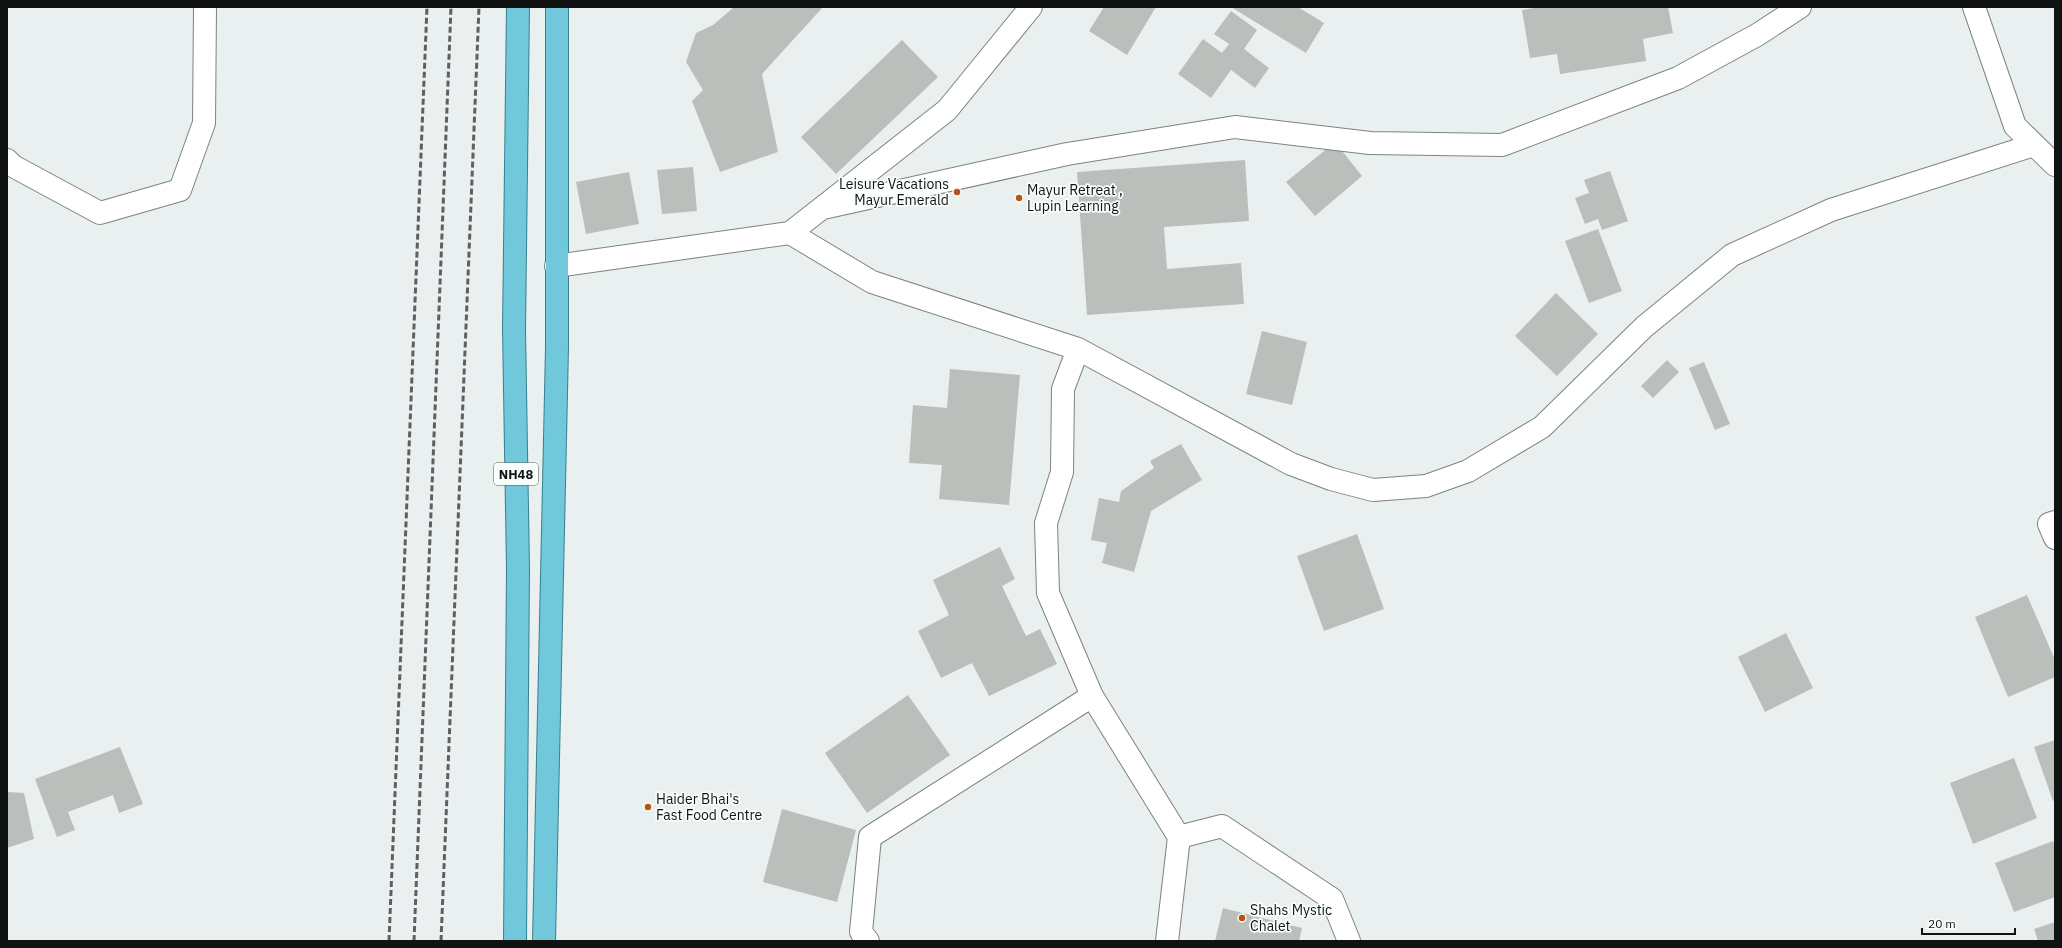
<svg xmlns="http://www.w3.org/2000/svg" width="2062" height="948" font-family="'IBM Plex Sans',sans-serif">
  <rect width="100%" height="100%" fill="#e9f0ef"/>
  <!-- building -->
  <path fill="#babfbc" d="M734 7H823L762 74 778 152 720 172 692 101 703 90 686 62 696 33 713 25Z
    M1104 7H1156L1127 55 1089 31Z
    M1231 7H1298L1324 23 1306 53Z
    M1539 7H1668L1673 33 1643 39 1646 61 1560 74 1557 54 1530 58 1522 10Z
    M1231 11 1257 30 1244 49 1269 68 1255 88 1231 70 1211 98 1178 74 1203 39 1222 53 1229 44 1214 34Z
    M902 40 938 77 836 174 801 137Z
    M1335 142 1362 176 1315 216 1286 182Z
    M1245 160 1249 221 1164 227 1167 269 1241 263 1244 304 1087 315 1077 172Z
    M693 167 697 211 662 214 657 170Z
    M1610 171 1628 221 1602 230 1598 219 1585 224 1575 198 1589 193 1584 180Z
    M629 172 639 224 586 234 576 182Z
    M1598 229 1622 291 1589 303 1565 241Z
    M1556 293 1598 334 1557 376 1515 336Z
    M1262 331 1307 342 1292 405 1246 394Z
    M1667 360 1679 372 1653 398 1641 386Z
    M1704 362 1730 424 1715 430 1689 368Z
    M950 369 1020 375 1009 505 939 499 942 465 909 463 913 405 947 408Z
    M1181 444 1202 480 1151 511 1134 572 1102 563 1107 543 1091 540 1099 498 1119 502 1121 491 1154 468 1150 461Z
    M1357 534 1384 609 1324 631 1297 556Z
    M1000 547 1015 579 1002 586 1026 636 1040 629 1057 664 989 696 972 663 941 678 918 631 949 615 933 580Z
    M2027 595 2055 660V677L2008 697 1975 617Z
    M1786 633 1813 688 1765 712 1738 657Z
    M908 695 950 755 867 813 825 753Z
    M2055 740V800L2053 801 2034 747Z
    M120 747 143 804 119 813 113 795 68 812 75 830 57 837 35 779Z
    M2014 758 2037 818 1973 844 1950 783Z
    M7 792 24 793 34 839 7 848Z
    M782 809 856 830 837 902 763 882Z
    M2053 841 2055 847V897L2014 912 1995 863Z
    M1223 908 1302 928 1299 941H1215Z
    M2055 922V941H2038L2034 929Z"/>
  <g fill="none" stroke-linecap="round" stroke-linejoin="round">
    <defs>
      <path id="minor" d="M1974 7 2015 126 2055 165
        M7 160 13 166 100 213 180 190 204 123 205 7
        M823 208 1067 154 1235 127 1370 143 1502 145 1678 78 1757 35 1800 7
        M790 233 947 110 1031 7
        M556 266 790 233 872 282 1078 349 1291 464 1331 479 1373 490 1426 486 1468 471 1542 427 1644 327 1732 255 1831 210 2034 145
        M2055 522 2049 524 2055 538
        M1092 696 1179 837
        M868 941 861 932 870 837 1092 696 1048 593 1046 523 1062 472 1063 389 1078 349
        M1167 941 1179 837 1222 826 1332 899 1349 941"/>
      <path id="trunk" d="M515 941 518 569 514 329 518 7
        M544 941 557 347V7"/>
    </defs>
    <!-- minor casing -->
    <use href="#minor" stroke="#7d8382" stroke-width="24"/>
    <!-- trunk casing -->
    <use href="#trunk" stroke="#37808e" stroke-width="24"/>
    <!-- minor -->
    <use href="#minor" stroke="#fff" stroke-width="22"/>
    <!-- trunk -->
    <use href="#trunk" stroke="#70c8da" stroke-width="22"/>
    <!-- rail -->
    <path stroke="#5d6060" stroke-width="3" stroke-dasharray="6 3" stroke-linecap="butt" d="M389 941 427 7
      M414 941 451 7
      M441 941 479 7"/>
  </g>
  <!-- markers -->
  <g fill="#b55415" stroke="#f7fefc" stroke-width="1.5">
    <circle cx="957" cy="192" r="4"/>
    <circle cx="1019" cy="198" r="4"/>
    <circle cx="648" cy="807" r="4"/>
    <circle cx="1242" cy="918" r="4"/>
  </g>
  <g text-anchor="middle" stroke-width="3.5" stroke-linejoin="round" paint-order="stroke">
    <!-- shield labels -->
    <rect fill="#f7fefc" stroke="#565a59" stroke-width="1" x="494" y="463" width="44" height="22" rx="3"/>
    <g font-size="13" font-weight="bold" fill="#111313">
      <text x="516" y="479">NH48</text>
    </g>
    <!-- poi labels -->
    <g font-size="14" fill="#111313" stroke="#f7fefc" text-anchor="start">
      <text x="949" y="189" text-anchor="end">Leisure Vacations<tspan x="949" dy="16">Mayur Emerald</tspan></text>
      <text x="1027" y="195">Mayur Retreat ,<tspan x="1027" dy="16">Lupin Learning</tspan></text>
      <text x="656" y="804">Haider Bhai's<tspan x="656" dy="16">Fast Food Centre</tspan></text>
      <text x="1250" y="915">Shahs Mystic<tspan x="1250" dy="16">Chalet</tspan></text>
    </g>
  </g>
  <!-- border -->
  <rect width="2062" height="948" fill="none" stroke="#111313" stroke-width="16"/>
  <!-- scale -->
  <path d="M1922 928v6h93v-6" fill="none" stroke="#111313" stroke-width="2"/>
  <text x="1928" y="928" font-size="12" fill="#111313" stroke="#f7fefc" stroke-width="3" paint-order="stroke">20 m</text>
</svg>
